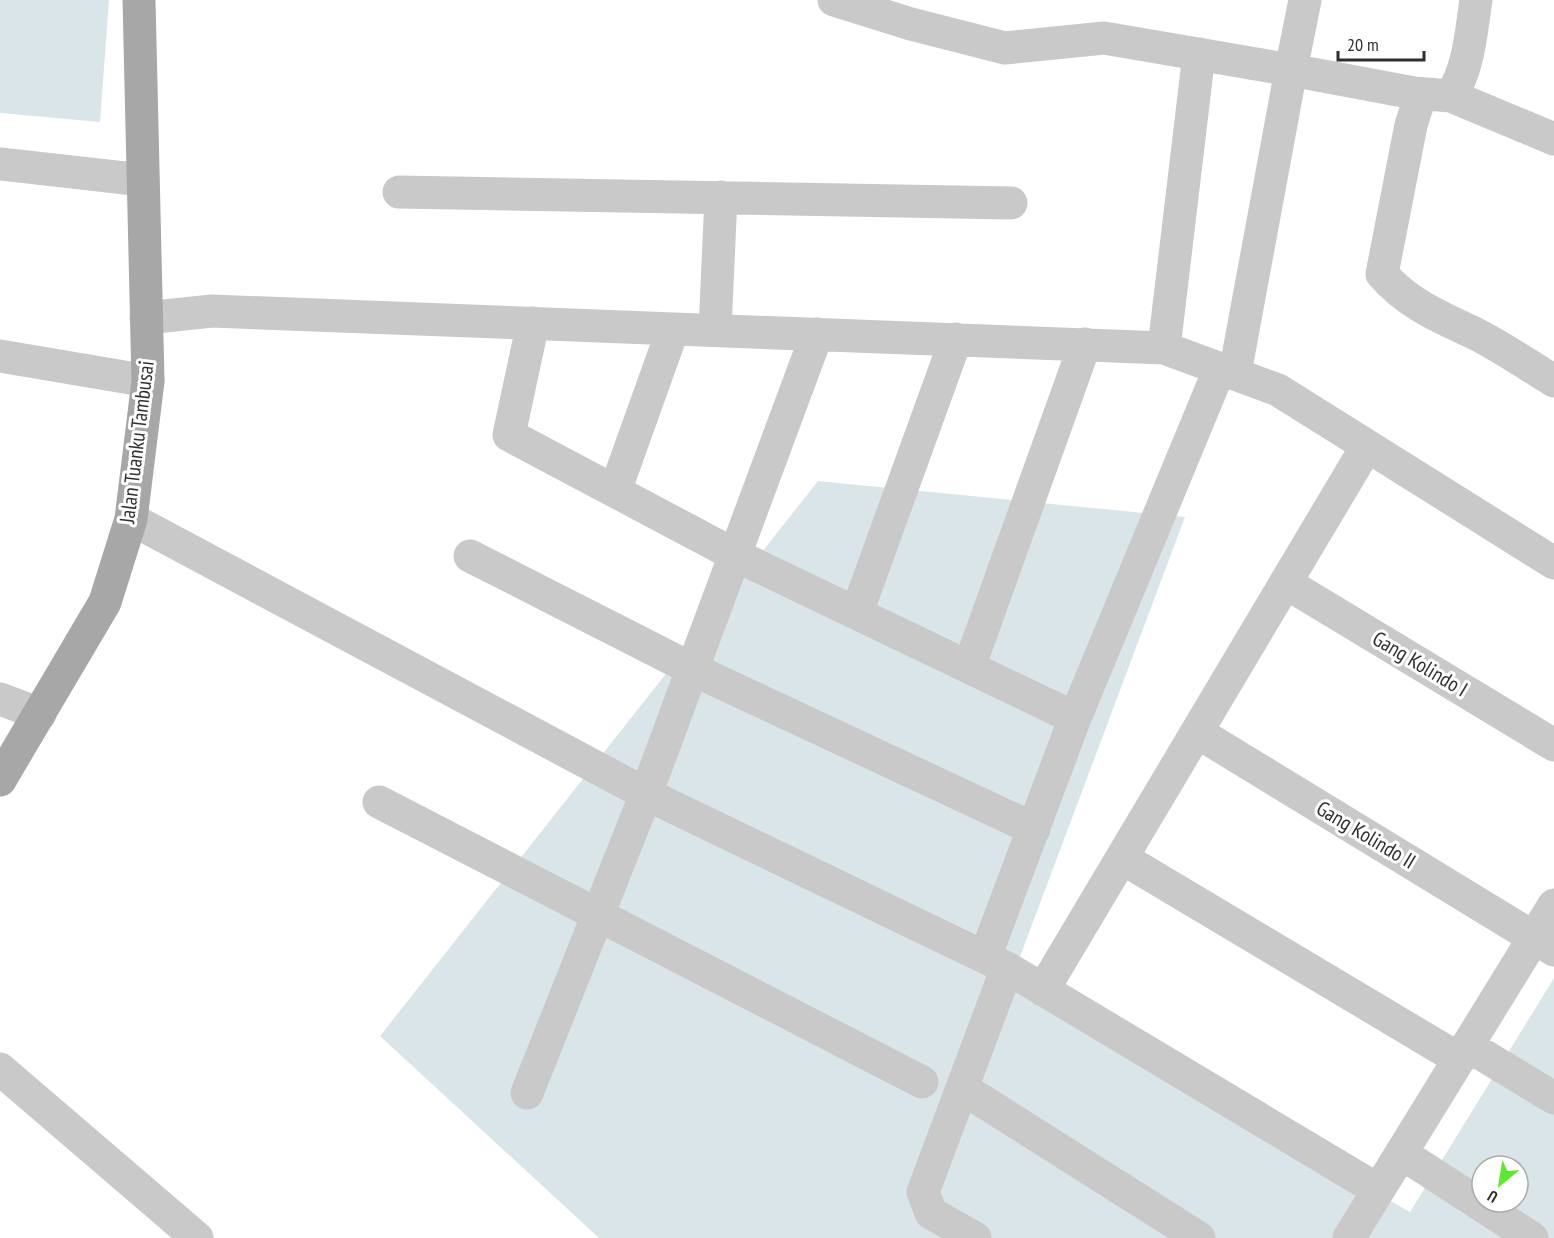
<svg xmlns="http://www.w3.org/2000/svg" width="1554" height="1238" font-family="'PT Sans Narrow',sans-serif">
  <rect width="100%" height="100%" fill="#fff"/>
  <!-- green -->
  <path fill="#dae5ea" fill-rule="evenodd" d="M0 0H109L100 122 0 113Z
    M818 481 1185 517 1009 986 1410 1212 1554 978V1238H599L380 1036ZM1482 1166H1518V1202H1482Z"/>
  <g fill="none" stroke-linecap="round" stroke-linejoin="round">
    <!-- minor -->
    <path stroke="#c9c9c9" stroke-width="33" d="M834 0 911 24 1005 48 1104 38 1291 70 1305 0
      M1421 94 1411 125 1382 274C1408 304 1440 317 1474 333 1502 347 1528 365 1554 381
      M1451 96 1554 139
      M0 164 143 180
      M399 192 1011 203
      M146 318 212 311 1164 348 1278 390 1554 563
      M533 323 509 435 735 555 1075 718
      M715 330 721 197
      M1164 348 1199 54
      M0 356 148 381
      M1235 373 1291 70 1414 93 1451 96C1469 68 1471 33 1476 0
      M615 491 673 329
      M131 519 646 794 1007 968 1378 1190
      M470 556 692 669 1034 829
      M1286 583 1554 745
      M857 612 956 339
      M969 667 1085 344
      M0 699 40 714
      M1197 732 1554 950
      M379 802 922 1082
      M1122 858 1459 1059
      M985 957 1075 718 1220 368
      M1043 990 1367 446
      M1468 1046 1554 1098
      M0 1069 197 1238
      M962 1088 1199 1238
      M527 1093 646 794 817 334
      M1401 1153 1532 1238
      M975 1238 931 1213 923 1192 1007 968
      M1349 1238 1554 905"/>
    <!-- major -->
    <path stroke="#a7a7a7" stroke-width="33" d="M0 780 105 602 131 519 148 381 139 0"/>
  </g>
  <g text-anchor="middle" stroke-width="6" stroke-linejoin="round" paint-order="stroke">
    <!-- street labels -->
    <g font-size="21" fill="#2f2f2f" stroke="#fff">
      <text transform="translate(137 442) rotate(-83)" y="7">Jalan Tuanku Tambusai</text>
      <text transform="translate(1420 664) rotate(31)" y="7">Gang Kolindo I</text>
      <text transform="translate(1366 835) rotate(31)" y="7">Gang Kolindo II</text>
    </g>
  </g>
  <!-- north arrow -->
  <g transform="translate(1500 1184) rotate(210)"><circle r="28" fill="#ffffff" stroke="#acacac" stroke-width="1.5"/>
  <path d="M0-4.5L10 22L0 15L-10 22Z" fill="#5ae92f"/>
  <text y="-9" font-size="16" font-weight="bold" text-anchor="middle" fill="#2f2f2f">U</text>
  </g>
  <!-- scale -->
  <path d="M1338 51v9h86v-9" fill="none" stroke="#2f2f2f" stroke-width="3"/>
  <text x="1347" y="51" font-size="18" fill="#2f2f2f" stroke="#ffffff" stroke-width="4.5" paint-order="stroke">20 m</text>
</svg>
